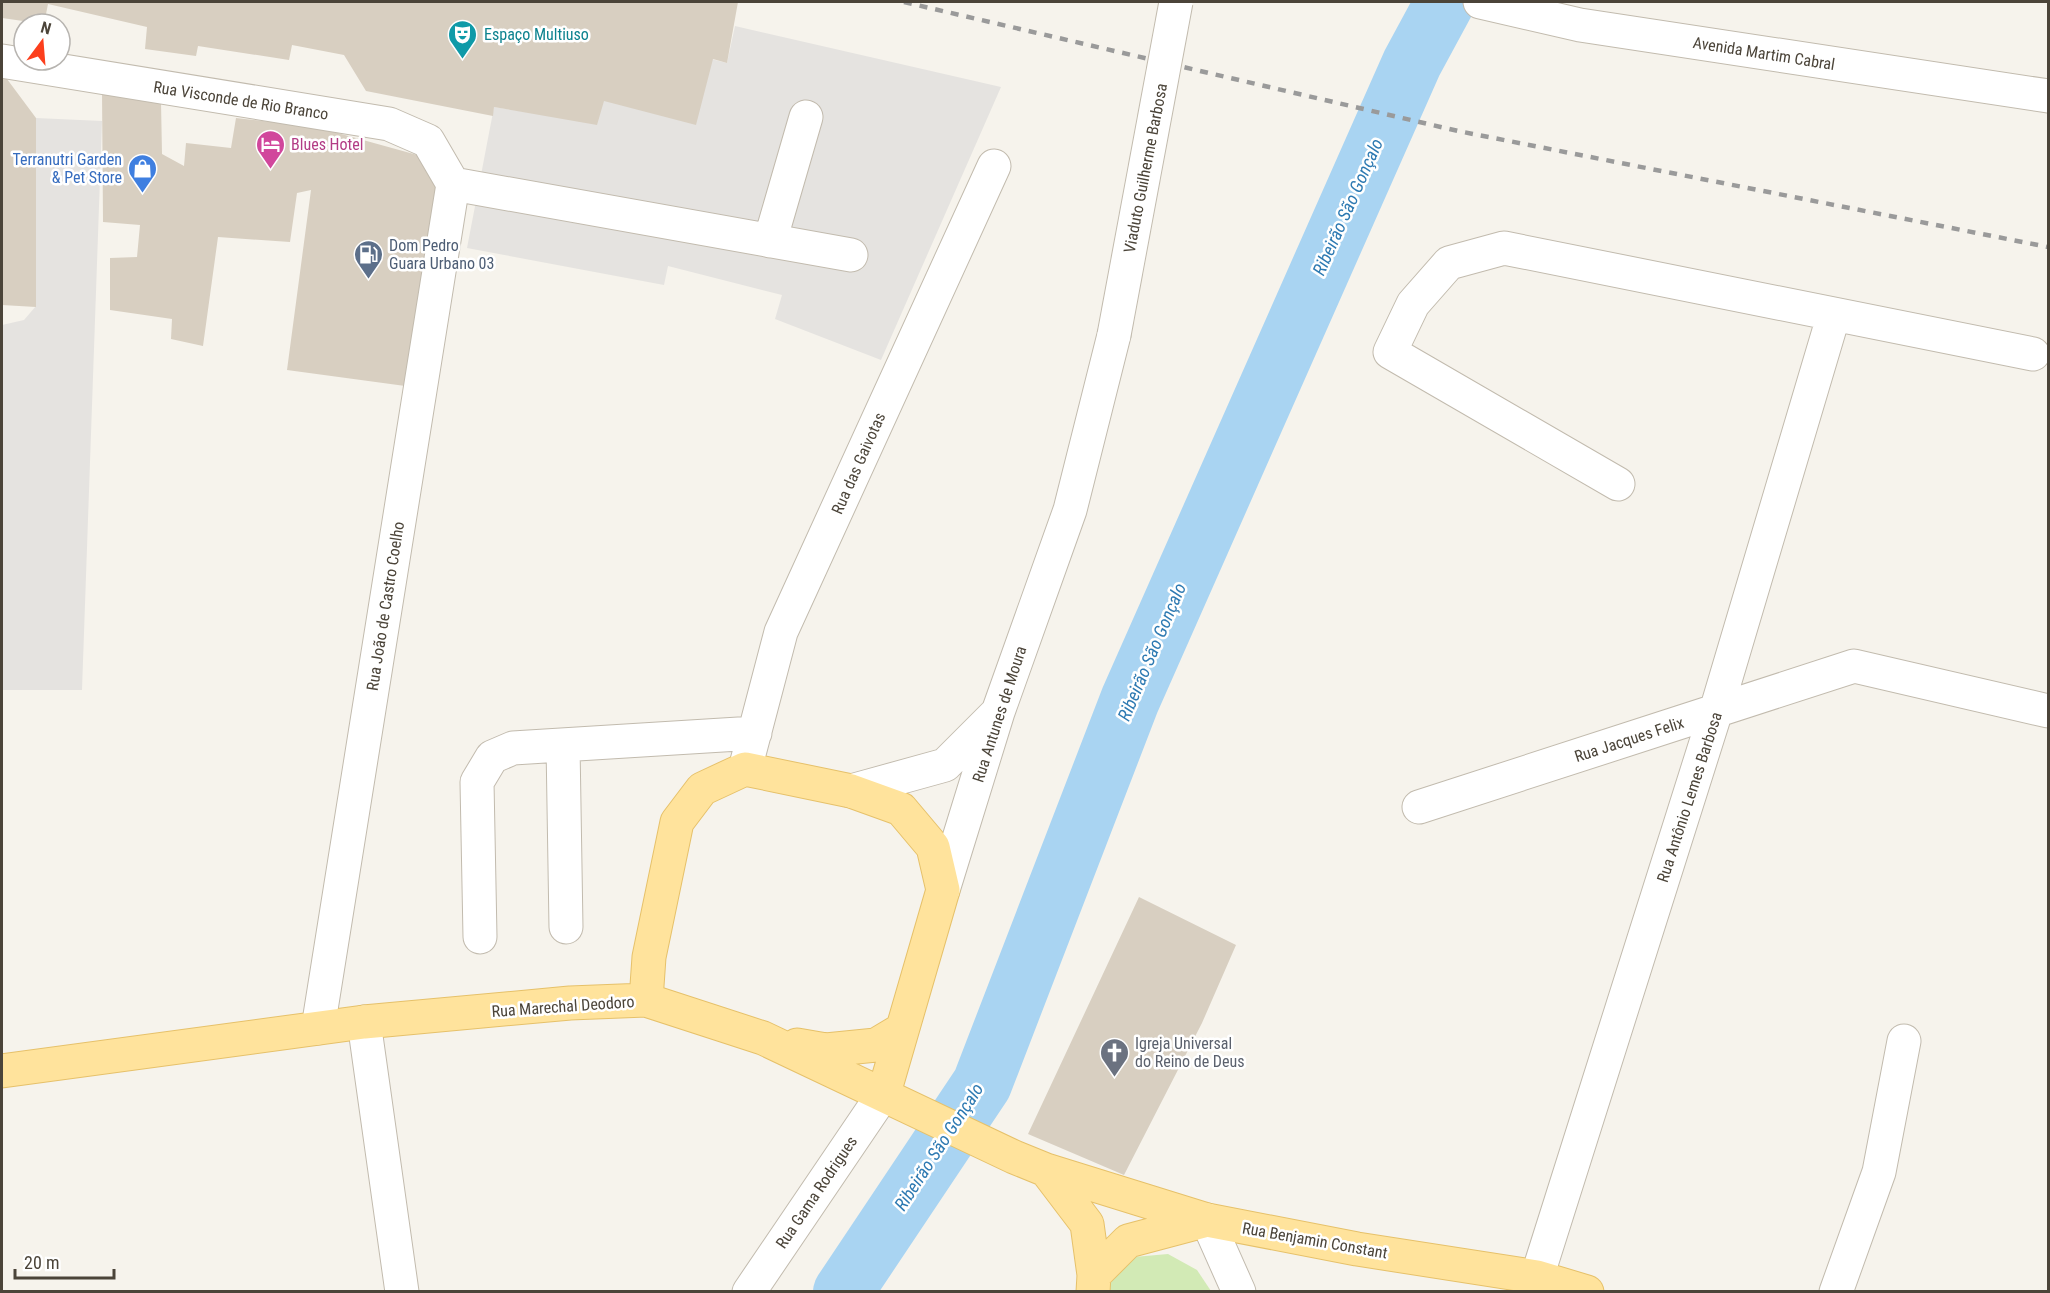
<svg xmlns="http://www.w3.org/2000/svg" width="2050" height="1293" font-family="'Roboto Condensed',sans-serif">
  <rect width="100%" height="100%" fill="#f6f3ec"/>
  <!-- green -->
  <path fill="#d2eab5" d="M1168 1254 1197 1270 1211 1291 1105 1292V1289L1134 1257Z"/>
  <!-- parking -->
  <path fill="#e5e3e0" d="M735 26 1001 87 881 360 775 319 782 295 668 266 664 285 467 248 494 107 565 118 587 28 727 63Z
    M36 118 102 121 82 690H2V325L24 320 36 306Z"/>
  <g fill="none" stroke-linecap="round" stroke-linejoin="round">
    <!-- river -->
    <path stroke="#a9d4f2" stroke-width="60" d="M843 1292 982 1084 1130 700 1412 63 1445 2"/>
  </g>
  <!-- building -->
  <path fill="#d8cfc1" d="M2 2H738L727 63 713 59 696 125 604 101 597 125 494 107 493 116 366 91 344 55 292 45 289 60 198 46 196 56 145 49 147 27 48 4 44 24 2 18Z
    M2 79H7L36 118V307L2 305Z
    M102 91 161 102 162 154 184 166 186 143 231 148 236 118 316 127 439 161 420 388 287 370 311 190 297 193 290 242 218 237 203 346 171 339 172 319 110 310V258L137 257 140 225 103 222Z
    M1139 897 1236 945 1202 1023 1124 1175 1028 1134Z"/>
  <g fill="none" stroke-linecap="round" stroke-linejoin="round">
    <defs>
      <path id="minor" d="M1480 2 1580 25 2048 96
        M2 61 389 124 428 141 453 184
        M453 184 851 255
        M770 241 806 117
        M1618 484 1390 352 1413 304 1449 263 1504 248 2033 354
        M563 745 566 927
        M745 769 781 632 994 166
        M851 791 945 765 995 715
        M1419 807 1854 666 2048 711
        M943 890 998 712 1070 510 1114 335
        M480 937 477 782 492 757 513 748 755 733
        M364 1022 402 1292
        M318 1028 453 184
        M1207 1220 1239 1292
        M1537 1277 1716 711 1834 314
        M749 1292 884 1093
        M1836 1292 1879 1172 1904 1041"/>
      <path id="major" d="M646 1000 649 957 677 822 702 789 745 769 851 791 901 809 933 847 943 890 884 1093
        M797 1045 826 1050 876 1045 901 1030
        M2 1071 364 1022 570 1003 646 1000 763 1038 1014 1157 1046 1170 1207 1220 1357 1249 1537 1277 1587 1292
        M1046 1170 1087 1224 1094 1275 1093 1292
        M1094 1275 1128 1241 1207 1220"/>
    </defs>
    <!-- minor casing -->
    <use href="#minor" stroke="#c2bbae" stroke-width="35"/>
    <!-- major casing -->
    <use href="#major" stroke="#e6c16a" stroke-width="35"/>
    <!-- minor -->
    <use href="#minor" stroke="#fff" stroke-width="33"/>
    <!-- major -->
    <use href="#major" stroke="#ffe39c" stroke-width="33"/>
    <!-- rail -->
    <path stroke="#9a9a9a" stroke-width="4.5" stroke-dasharray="8 8" stroke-linecap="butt" d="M904 2 1458 131 2048 247"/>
    <defs>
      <path id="minor-bridge" d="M1114 335 1176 2"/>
    </defs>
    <!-- minor-bridge casing -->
    <use href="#minor-bridge" stroke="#c2bbae" stroke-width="35" stroke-linecap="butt"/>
    <!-- minor-bridge -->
    <use href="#minor-bridge" stroke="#fff" stroke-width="33"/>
  </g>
  <!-- icons -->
  <defs>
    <symbol id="theatre-pin" viewBox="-11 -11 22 30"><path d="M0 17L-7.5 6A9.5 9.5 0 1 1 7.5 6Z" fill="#0f9aa8" stroke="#fff"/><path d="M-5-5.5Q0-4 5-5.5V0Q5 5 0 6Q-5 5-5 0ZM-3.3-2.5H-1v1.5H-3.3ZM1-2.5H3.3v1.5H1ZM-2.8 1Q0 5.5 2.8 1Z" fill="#fff"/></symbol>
    <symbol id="hotel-pin" viewBox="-11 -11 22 30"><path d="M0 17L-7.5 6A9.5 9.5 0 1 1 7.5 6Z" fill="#d1479c" stroke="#fff"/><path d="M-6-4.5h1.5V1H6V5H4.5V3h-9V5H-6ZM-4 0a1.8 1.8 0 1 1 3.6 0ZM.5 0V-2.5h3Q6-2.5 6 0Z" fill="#fff"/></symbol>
    <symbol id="shop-pin" viewBox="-11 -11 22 30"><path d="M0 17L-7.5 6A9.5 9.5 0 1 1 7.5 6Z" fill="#3f7fe0" stroke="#fff"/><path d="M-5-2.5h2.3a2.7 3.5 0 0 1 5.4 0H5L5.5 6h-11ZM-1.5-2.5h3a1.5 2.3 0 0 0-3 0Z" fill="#fff"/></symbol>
    <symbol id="fuel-pin" viewBox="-11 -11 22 30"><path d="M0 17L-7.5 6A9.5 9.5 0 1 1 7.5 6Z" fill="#5c6f8a" stroke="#fff"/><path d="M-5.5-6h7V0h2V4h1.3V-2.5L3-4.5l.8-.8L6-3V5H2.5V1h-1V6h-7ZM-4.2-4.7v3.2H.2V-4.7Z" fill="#fff"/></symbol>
    <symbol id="church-pin" viewBox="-11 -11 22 30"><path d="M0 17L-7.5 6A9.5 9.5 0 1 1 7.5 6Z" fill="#6b7280" stroke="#fff"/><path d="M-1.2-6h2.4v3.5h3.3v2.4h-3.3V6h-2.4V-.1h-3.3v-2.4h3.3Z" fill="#fff"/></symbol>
  </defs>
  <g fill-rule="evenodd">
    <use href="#theatre-pin" x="446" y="18" width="33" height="45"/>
    <use href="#hotel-pin" x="254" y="128" width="33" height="45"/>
    <use href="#shop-pin" x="126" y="152" width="33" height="45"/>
    <use href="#fuel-pin" x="352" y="238" width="33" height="45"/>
    <use href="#church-pin" x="1098" y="1036" width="33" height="45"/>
  </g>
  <g text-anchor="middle" stroke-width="5" stroke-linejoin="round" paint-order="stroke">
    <!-- culture labels -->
    <g font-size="16" fill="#0d838f" stroke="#fff" text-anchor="start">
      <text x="484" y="40">Espaço Multiuso</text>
    </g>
    <!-- street labels -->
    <g font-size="16" fill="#4b4439" stroke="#fff">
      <text transform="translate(1764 53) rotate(9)" y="6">Avenida Martim Cabral</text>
      <text transform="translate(241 100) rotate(9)" y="6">Rua Visconde de Rio Branco</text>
      <text transform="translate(1145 168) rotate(-79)" y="6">Viaduto Guilherme Barbosa</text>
      <text transform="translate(858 463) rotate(-66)" y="6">Rua das Gaivotas</text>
      <text transform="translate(385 606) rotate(-81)" y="6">Rua João de Castro Coelho</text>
      <text transform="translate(999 714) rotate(-72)" y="6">Rua Antunes de Moura</text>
      <text transform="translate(1629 739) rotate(-18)" y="6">Rua Jacques Felix</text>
      <text transform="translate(1689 797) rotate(-72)" y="6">Rua Antônio Lemes Barbosa</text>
      <text transform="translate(563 1006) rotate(-4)" y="6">Rua Marechal Deodoro</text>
      <text transform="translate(816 1192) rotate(-56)" y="6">Rua Gama Rodrigues</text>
      <text transform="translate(1315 1240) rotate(10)" y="6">Rua Benjamin Constant</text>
    </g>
    <!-- hotel labels -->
    <g font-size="16" fill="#b23c85" stroke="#fff" text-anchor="start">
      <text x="291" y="150">Blues Hotel</text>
    </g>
    <!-- shop labels -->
    <g font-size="16" fill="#366cbe" stroke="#fff" text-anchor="end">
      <text x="122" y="165">Terranutri Garden<tspan x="122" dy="18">&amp; Pet Store</tspan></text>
    </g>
    <!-- service labels -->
    <g font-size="16" fill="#4e5e75" stroke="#fff" text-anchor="start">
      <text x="389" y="251">Dom Pedro<tspan x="389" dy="18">Guara Urbano 03</tspan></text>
    </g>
    <!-- worship labels -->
    <g font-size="16" fill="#5b616d" stroke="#fff" text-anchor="start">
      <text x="1135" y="1049">Igreja Universal<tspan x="1135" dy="18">do Reino de Deus</tspan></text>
    </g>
    <!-- water labels -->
    <g font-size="18" font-style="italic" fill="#2e7ab2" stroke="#fff">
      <text transform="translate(1348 207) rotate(-66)" y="6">Ribeirão São Gonçalo</text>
      <text transform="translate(1152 652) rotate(-67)" y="6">Ribeirão São Gonçalo</text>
      <text transform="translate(939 1147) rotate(-57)" y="6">Ribeirão São Gonçalo</text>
    </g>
  </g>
  <!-- border -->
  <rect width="2050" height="1293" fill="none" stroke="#4b4439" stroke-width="6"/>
  <!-- north arrow -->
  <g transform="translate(42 42) rotate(16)"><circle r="28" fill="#ffffff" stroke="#b7b4b0" stroke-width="1.5"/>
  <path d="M0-4.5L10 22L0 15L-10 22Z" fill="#fc3f1d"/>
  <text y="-9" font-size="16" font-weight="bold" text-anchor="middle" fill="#4b4439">N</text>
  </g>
  <!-- scale -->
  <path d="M15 1269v9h99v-9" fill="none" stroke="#4b4439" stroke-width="3"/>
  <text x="24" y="1269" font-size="18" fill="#4b4439" stroke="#ffffff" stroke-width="4.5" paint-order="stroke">20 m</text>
</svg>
